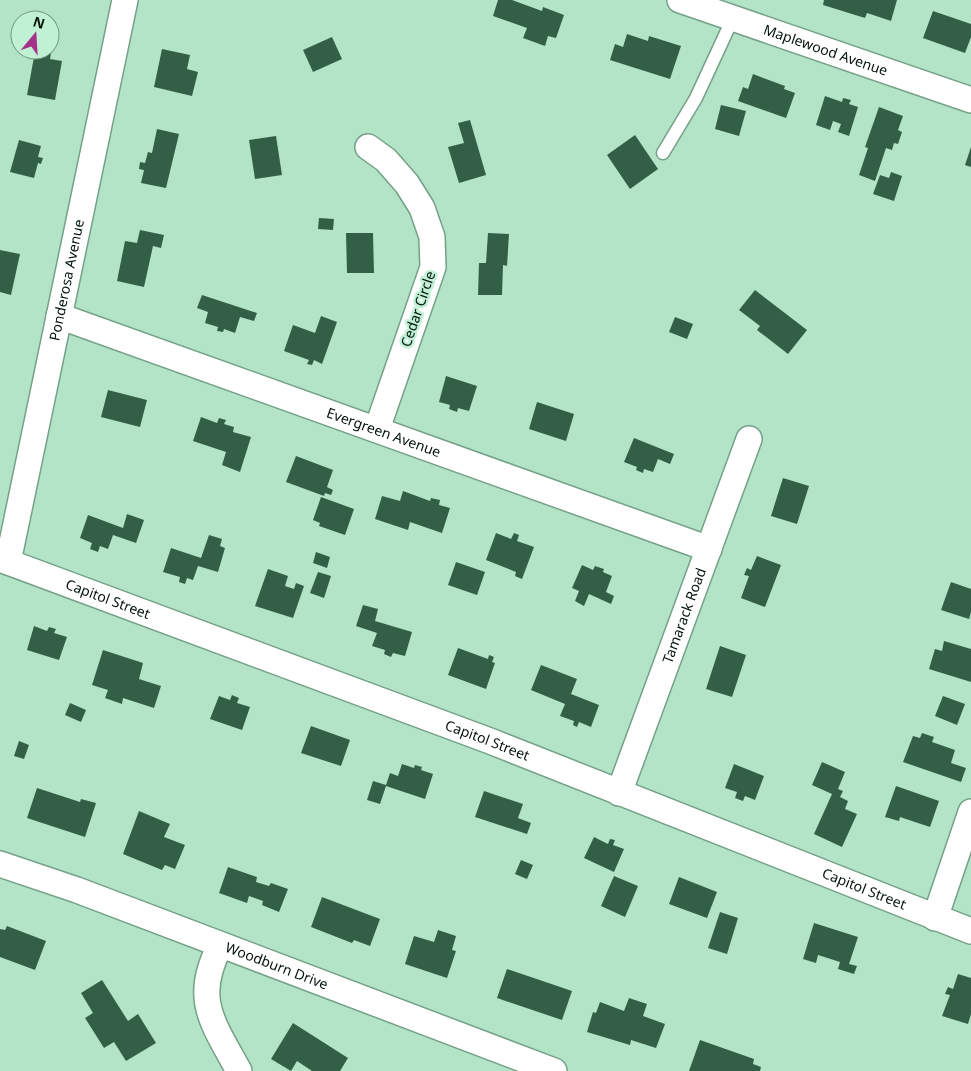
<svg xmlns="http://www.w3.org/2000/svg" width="971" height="1071" font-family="'Noto Sans',sans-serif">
  <rect width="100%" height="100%" fill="#b4e4c7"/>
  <!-- building -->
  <path fill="#335f47" d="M498 0H512L542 11 543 7 564 15 556 38 548 36 545 46 523 38 527 28 493 16Z
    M824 0H897L891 21 867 13 865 18 823 5Z
    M933 11 971 24V37L965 53 923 38Z
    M627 34 648 41 649 36 681 46 670 79 610 60 615 44 623 47Z
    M332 37 342 59 313 72 303 50Z
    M50 47H52L50 59 62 61 55 100 27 95 34 57 25 55 26 50H50Z
    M162 49 190 55 187 69 198 72 192 96 154 87Z
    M753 74 785 86 784 89 795 93 786 118 738 101 743 87 748 89Z
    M825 96 842 102 843 98 851 100 849 104 858 107 849 136 838 132 841 124 833 121 830 130 816 125Z
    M721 105 746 111 739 136 715 129Z
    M879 107 903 116 898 130 902 132 898 144 894 143 892 150 886 148 875 181 859 175 868 148 865 147Z
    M470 120 486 175 459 183 448 147 464 143 458 123Z
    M157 129 179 134 166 188 141 183 144 170 139 169 140 162 145 163 148 152 152 153Z
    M635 135 658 169 630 189 607 155Z
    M276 136 282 175 255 179 249 140Z
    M19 140 41 146 38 157 43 158 41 164 38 163 34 178 10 172Z
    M971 147V167L965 165Z
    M891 172 902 176 894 201 873 194 880 175 889 178Z
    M319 218 334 219 333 230 318 229Z
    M140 230 164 235 161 248 153 246 144 287 117 281 125 241 137 243Z
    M346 233H373L374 273H347Z
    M488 233 509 234 507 266 503 265 502 295H478L479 263H486Z
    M0 250 20 254 11 295 0 292Z
    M755 290 807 330 788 354 757 330 760 326 739 310Z
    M202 295 257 313 254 321 240 317 235 333 224 329 223 332 217 331 218 327 205 323 208 312 197 308Z
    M321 316 337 322 322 364 314 360 312 365 307 364 309 360 284 351 293 325 315 333Z
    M675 317 693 324 687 339 669 332Z
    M446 376 477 386 469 411 458 408 457 412 449 409 450 405 439 402Z
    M108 390 147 400 140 427 101 417Z
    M537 402 574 414 566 441 529 429Z
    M201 417 217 423 219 418 226 420 224 424 234 427 233 432 251 437 240 472 222 465 226 452 193 441Z
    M634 438 674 454 670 464 658 459 653 472 644 469 643 473 636 470 637 467 624 462Z
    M296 456 333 470 327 487 333 490 331 495 325 493 324 496 286 482Z
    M783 478 809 486 797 524 771 516Z
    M403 491 430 501 431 498 440 500 439 505 450 508 442 533 410 522 408 530 375 519 382 496 400 501Z
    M321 497 354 509 345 535 319 526 320 523 313 520Z
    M127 514 144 520 136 543 113 535 108 549 100 546 98 552 90 549 92 543 80 538 88 515 123 528Z
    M496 533 511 539 514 533 519 535 517 541 534 547 522 579 515 576 516 572 486 560Z
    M209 535 222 539 220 546 225 548 218 572 198 566 193 580 187 578 185 584 179 582 180 577 163 572 171 548 201 558Z
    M316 552 330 557 327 568 313 563Z
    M757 556 781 565 765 607 741 598 749 576 744 575 747 568 751 570Z
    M456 562 485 572 477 595 448 585Z
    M582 565 593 570 595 566 604 569 603 572 612 576 606 592 614 596 611 604 589 594 584 606 575 601 579 591 572 588Z
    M268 569 288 576 285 586 294 589 296 583 304 586 293 618 255 606Z
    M318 572 331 576 324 598 310 593Z
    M951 582 971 589V612L969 619 941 610Z
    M363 605 378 609 375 621 412 632 405 656 393 653 391 657 384 654 385 650 372 646 377 633 356 626Z
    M34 626 47 631 49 627 56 629 54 633 67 637 59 660 27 650Z
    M944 641 971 649V682L929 669 935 649 942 651Z
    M720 646 746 655 732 697 706 689Z
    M458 648 488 659 489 655 494 657 492 662 495 663 486 689 448 675Z
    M103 650 143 663 139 679 161 686 154 708 123 698 122 704 105 698 108 690 92 685Z
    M541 665 577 679 571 694 599 705 591 727 579 722 577 727 573 725 574 721 560 716 565 704 531 690Z
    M232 695 239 698 237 703 250 707 242 730 210 719 219 696 230 700Z
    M943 696 965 704 957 725 935 716Z
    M70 703 86 710 81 722 65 715Z
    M311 726 350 740 341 766 301 753Z
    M922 733 934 737 932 742 955 750 951 763 966 768 961 782 903 762 913 736 920 738Z
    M19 741 29 745 24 759 14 756Z
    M822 762 845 772 838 789 843 791 840 797 848 801 845 809 857 814 842 847 814 834 832 794 812 785Z
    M402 764 414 768 415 765 422 767 421 770 433 774 425 799 386 786 380 804 367 800 373 781 386 785 390 773 398 776Z
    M734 764 764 776 755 800 745 796 743 801 735 798 737 792 725 788Z
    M896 786 939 801 930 827 900 817 899 821 885 817Z
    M37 788 80 802 81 799 96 803 85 837 27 818Z
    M484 791 523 804 518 818 531 823 527 834 475 817Z
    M139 811 170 824 164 837 185 845 175 869 165 865 162 870 123 854Z
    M594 837 608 844 610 839 615 840 613 845 624 849 614 872 584 858Z
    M521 860 533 865 527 879 515 874Z
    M228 867 257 877 256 882 269 886 271 883 288 889 279 912 262 905 263 901 249 896 247 903 219 893Z
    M614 876 638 886 625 917 601 906Z
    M679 877 717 892 707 918 669 904Z
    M322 897 380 919 370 946 354 940 352 943 311 927Z
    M720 912 738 918 727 954 708 948Z
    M814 923 858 937 849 964 857 966 854 974 838 969 840 962 818 955 816 963 803 959Z
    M7 926 46 941 35 970 0 957V929L5 930Z
    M438 930 456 936 452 950 456 951 447 978 405 964 414 936 434 942Z
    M507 969 572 991 562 1020 497 998Z
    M958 974 971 978V1014L968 1024 942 1016 950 995 945 994 948 987 953 989Z
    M102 980 128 1021 138 1014 156 1043 126 1061 114 1042 104 1048 85 1018 93 1013 81 993Z
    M629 998 647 1004 643 1016 665 1024 656 1048 631 1040 630 1045 587 1032 593 1012 596 1013 600 1002 624 1011Z
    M293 1023 348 1058 340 1071H312L297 1061 291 1071 271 1059Z
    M700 1040 754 1059 753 1064 761 1067 760 1071H689Z"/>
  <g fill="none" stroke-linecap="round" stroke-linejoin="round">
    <defs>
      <path id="lane" d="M663 153 696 98 733 18"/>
      <g id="street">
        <path id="s1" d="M680 0 971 100"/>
        <path d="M368 147 386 160 407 184 422 208 432 237 433 267 377 429"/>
        <path id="s2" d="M59 316 709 549"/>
        <path id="s3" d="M0 559 490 741 971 931"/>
        <path id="s4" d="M8 562 125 0"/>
        <path id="s5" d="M619 793 749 439"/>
        <path id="s6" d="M0 864 77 890 554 1071"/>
        <path d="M935 918 971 812"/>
        <path d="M220 946C192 999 213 1023 239 1071"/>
      </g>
    </defs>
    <!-- lane casing -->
    <use href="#lane" stroke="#74a187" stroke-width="15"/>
    <!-- street casing -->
    <use href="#street" stroke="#74a187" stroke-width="28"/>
    <!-- lane -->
    <use href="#lane" stroke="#fff" stroke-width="12"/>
    <!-- street -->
    <use href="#street" stroke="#fff" stroke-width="25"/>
  </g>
  <g text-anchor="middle" stroke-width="5" stroke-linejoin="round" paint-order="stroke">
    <!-- street labels -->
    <g font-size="14" fill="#03130a" stroke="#c1f1d4">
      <text dy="5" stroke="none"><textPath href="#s1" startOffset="154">Maplewood Avenue</textPath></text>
      <text dy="5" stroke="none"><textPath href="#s4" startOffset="288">Ponderosa Avenue</textPath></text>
      <text transform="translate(418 309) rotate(-71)" y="5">Cedar Circle</text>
      <text dy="5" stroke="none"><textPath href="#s2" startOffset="345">Evergreen Avenue</textPath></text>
      <text dy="5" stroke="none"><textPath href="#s3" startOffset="115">Capitol Street</textPath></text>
      <text dy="5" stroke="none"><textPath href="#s5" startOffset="189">Tamarack Road</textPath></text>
      <text dy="5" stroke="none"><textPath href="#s3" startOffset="520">Capitol Street</textPath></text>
      <text dy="5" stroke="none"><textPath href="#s3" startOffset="925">Capitol Street</textPath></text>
      <text dy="5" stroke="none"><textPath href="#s6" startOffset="295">Woodburn Drive</textPath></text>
    </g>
  </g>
  <!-- north arrow -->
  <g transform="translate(35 35) rotate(18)"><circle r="24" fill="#c1f1d4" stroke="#759883"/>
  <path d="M0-4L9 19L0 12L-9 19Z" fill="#a6318a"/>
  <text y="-8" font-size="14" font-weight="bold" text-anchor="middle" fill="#03130a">N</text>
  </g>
</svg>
